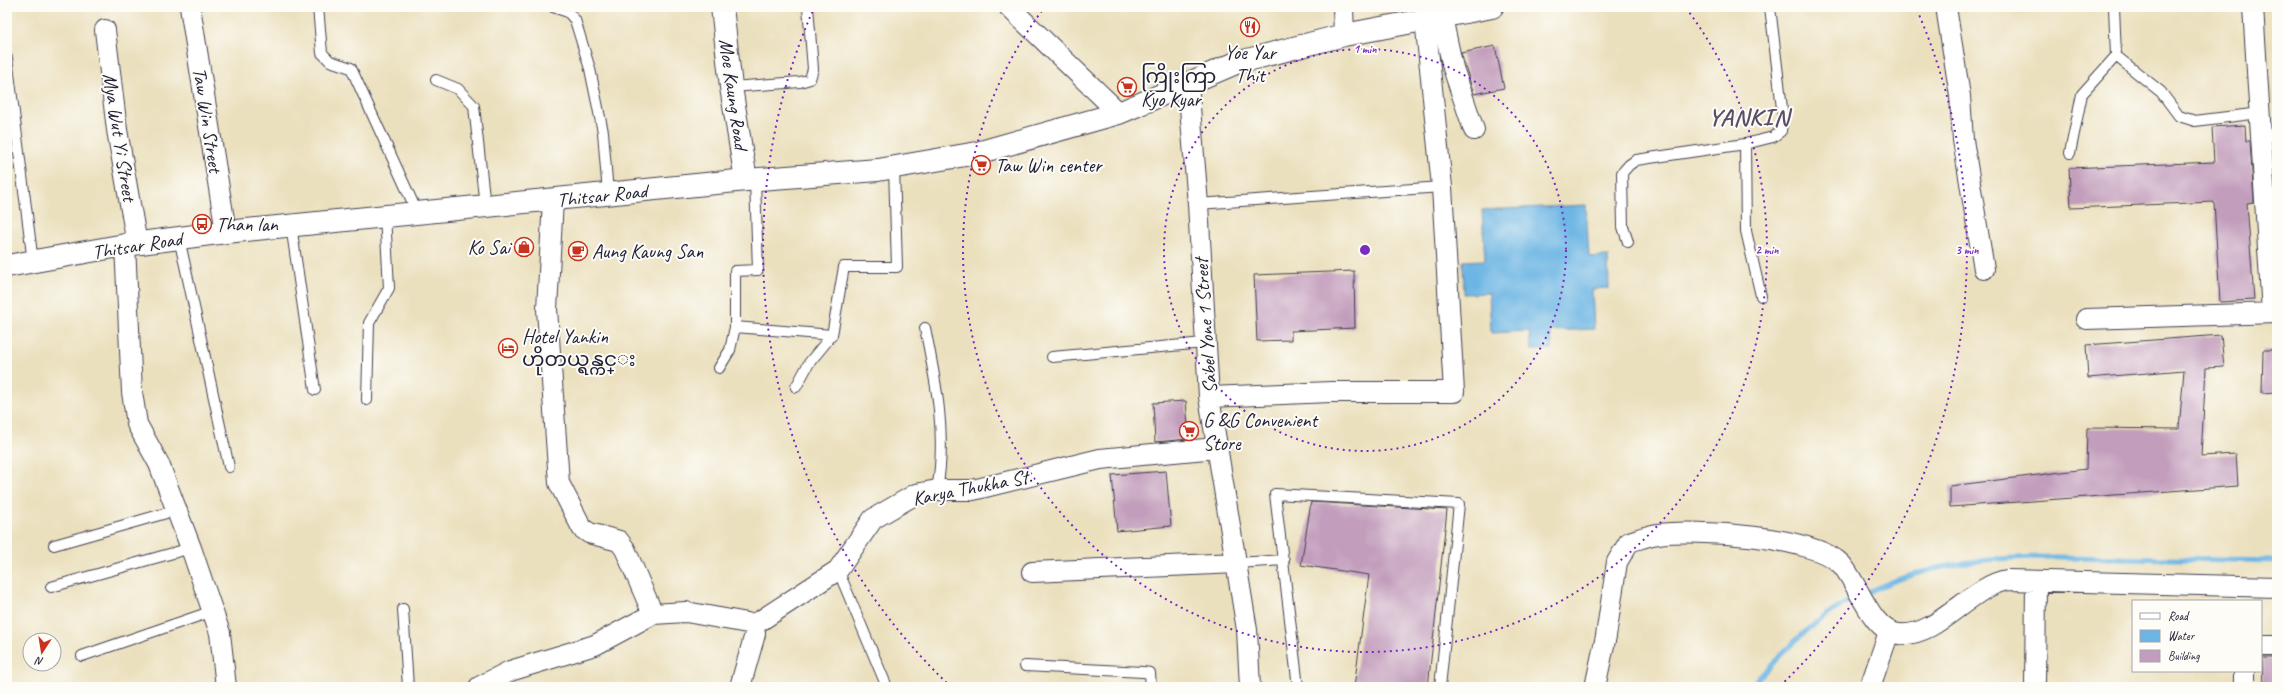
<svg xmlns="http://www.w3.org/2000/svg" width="2284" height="694" font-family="Caveat,'Noto Sans Myanmar',sans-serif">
  <rect width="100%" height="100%" fill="#fdfcf7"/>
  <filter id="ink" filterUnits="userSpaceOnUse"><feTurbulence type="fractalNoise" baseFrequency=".025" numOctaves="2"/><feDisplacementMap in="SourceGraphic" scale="8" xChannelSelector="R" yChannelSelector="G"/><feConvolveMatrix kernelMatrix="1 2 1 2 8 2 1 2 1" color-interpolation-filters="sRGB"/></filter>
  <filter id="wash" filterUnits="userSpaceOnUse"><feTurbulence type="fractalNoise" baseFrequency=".012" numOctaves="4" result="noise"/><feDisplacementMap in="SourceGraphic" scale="16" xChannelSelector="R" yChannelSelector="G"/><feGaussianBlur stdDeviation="0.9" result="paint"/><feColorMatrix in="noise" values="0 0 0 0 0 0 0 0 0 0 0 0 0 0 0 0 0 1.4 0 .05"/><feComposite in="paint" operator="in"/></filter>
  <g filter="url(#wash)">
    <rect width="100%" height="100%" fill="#ebe0be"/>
    <!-- water -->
    <path fill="#6cb5e4" stroke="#476c90" d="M1586 205 1589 257 1608 256 1609 288 1592 289 1594 329 1551 331 1552 349 1531 350 1529 331 1491 333 1489 293 1464 294 1463 261 1485 260 1482 210Z"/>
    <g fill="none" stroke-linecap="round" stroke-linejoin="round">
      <!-- stream -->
      <path stroke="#6cb5e4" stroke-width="5" d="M1864 594C1946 553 2030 556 2119 558 2172 559 2224 560 2277 561
        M1750 687C1782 653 1814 618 1857 597"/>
    </g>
    <g id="blocks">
      <!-- building -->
      <path fill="#c29dbc" d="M1495 46 1504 88 1474 94 1461 53Z
        M2245 125 2246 141H2250L2254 202 2247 203 2254 300 2220 302 2214 202 2071 208 2069 168 2214 162 2212 127Z
        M2273 140H2277V201Z
        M1354 271 1355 328 1291 331V340L1257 341 1254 275Z
        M2221 335 2224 367 2206 368 2201 456 2236 454 2238 486 1950 507V486L2086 469 2087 428 2179 429 2184 370 2088 378 2086 345Z
        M2263 350H2277V392L2262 393Z
        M1186 401 1189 439 1155 442 1153 403Z
        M1166 471 1171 526 1117 531 1112 475Z
        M1311 502 1447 510 1428 687H1354L1369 575 1301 565Z
        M2262 658H2277V687H2263Z"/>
    </g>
  </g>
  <g filter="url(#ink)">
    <use href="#blocks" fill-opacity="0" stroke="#403e4f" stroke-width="1"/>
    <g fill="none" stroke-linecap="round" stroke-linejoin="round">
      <defs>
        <path id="lane" d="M318 7 322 53 330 61 351 68 417 212
          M553 7 568 12 575 20 590 69 603 132 608 194
          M2116 56 2161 92 2179 116 2195 121 2260 113
          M7 58 33 262
          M436 80 458 89 474 106 485 206
          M731 87 800 82 810 79 813 69 808 7
          M1745 144 1746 231 1761 296
          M2070 153 2082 94 2116 56 2114 7
          M1198 204 1442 187
          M291 225 315 390
          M179 238 229 467
          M1628 242 1623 227 1622 173 1629 165 1636 160 1745 144 1773 137 1781 131 1783 117 1770 7
          M735 327 832 335
          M925 328C936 382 947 435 937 490
          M1052 357 1204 343
          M719 368 730 350 735 327V271L758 270 755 180
          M796 387 809 363 832 335 844 267H897L894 167
          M367 400 369 323 389 288 385 215
          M54 545 177 510
          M1237 563 1284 560
          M838 570 887 687
          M51 587 191 548
          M403 609 408 687
          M82 656 213 611
          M1025 666 1143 672 1150 673 1151 687
          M1298 687 1275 494 1459 504 1440 687"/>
        <path id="street" d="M190 7 226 232
          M1009 7 1119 113
          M1343 7 1344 35
          M1946 7 1960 96 1963 140 1984 269
          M2253 7 2272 313
          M1442 17 1453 68 1474 130
          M105 30 117 130 137 244
          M1188 83 1198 204 1209 397 1247 630 1250 687
          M553 200 547 309 559 483 582 528 589 533 619 541 625 549 653 614
          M125 245 132 392 137 424 159 464 191 548 220 633 226 687
          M2086 319 2277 313
          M1209 397 1331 392H1454L1442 187 1425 19
          M1032 572 1237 563
          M2261 646H2277
          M2244 671V687
          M479 687 510 671 595 645 653 614 686 612 753 624 760 621 838 570 873 519 916 494 937 490H973L1100 459 1216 448
          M740 687 755 634 753 624
          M1595 687 1606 636 1617 562 1629 542C1639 539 1649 535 1658 534 1697 529 1813 536 1841 564 1858 582 1871 632 1899 634 1938 638 1971 585 2008 580L2277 587
          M1870 687 1889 632
          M2035 687 2036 582"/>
        <path id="secondary" d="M722 7 731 87 746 180"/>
        <path id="primary" d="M7 266 125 245 226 232 746 180 878 170 977 153 1119 113 1236 63 1344 35 1492 7"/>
      </defs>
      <!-- lane casing -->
      <use href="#lane" stroke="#403e4f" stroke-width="12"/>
      <!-- street casing -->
      <use href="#street" stroke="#403e4f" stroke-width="22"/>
      <!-- secondary casing -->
      <use href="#secondary" stroke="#403e4f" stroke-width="24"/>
      <!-- primary casing -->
      <use href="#primary" stroke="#403e4f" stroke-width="24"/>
      <!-- lane -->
      <use href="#lane" stroke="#fff" stroke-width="10"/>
      <!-- street -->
      <use href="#street" stroke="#fff" stroke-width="20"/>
      <!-- secondary -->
      <use href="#secondary" stroke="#fff" stroke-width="22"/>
      <!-- primary -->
      <use href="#primary" stroke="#fff" stroke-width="22"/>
    </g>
  </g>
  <!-- distance rings -->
  <g fill="none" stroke="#7b2cbf" stroke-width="2" stroke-dasharray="2 4">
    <circle cx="1365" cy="250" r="201"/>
    <path d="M1686 8A402 402 0 1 1 1044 8"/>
    <path d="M951 687A602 602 0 0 1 813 10M1917 10A602 602 0 0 1 1779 687"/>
  </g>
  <!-- icons -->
  <defs>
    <symbol id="restaurant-ring" viewBox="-11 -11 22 22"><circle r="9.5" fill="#fdfcf7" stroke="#c8321e" stroke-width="1.5"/><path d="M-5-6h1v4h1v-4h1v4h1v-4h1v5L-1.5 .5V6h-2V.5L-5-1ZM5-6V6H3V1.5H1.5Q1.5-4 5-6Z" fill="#c8321e"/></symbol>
    <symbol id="supermarket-ring" viewBox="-11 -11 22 22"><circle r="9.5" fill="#fdfcf7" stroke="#c8321e" stroke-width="1.5"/><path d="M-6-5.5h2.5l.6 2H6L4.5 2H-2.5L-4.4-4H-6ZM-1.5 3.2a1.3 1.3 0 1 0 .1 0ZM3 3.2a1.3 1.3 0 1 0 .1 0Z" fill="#c8321e"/></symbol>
    <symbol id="bus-ring" viewBox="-11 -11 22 22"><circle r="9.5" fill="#fdfcf7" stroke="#c8321e" stroke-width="1.5"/><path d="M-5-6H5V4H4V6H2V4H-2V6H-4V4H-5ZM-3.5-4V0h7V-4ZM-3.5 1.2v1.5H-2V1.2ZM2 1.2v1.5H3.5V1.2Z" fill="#c8321e"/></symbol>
    <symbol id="shop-ring" viewBox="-11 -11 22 22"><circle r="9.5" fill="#fdfcf7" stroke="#c8321e" stroke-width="1.5"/><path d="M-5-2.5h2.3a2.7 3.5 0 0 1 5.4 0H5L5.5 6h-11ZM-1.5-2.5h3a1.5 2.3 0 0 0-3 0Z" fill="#c8321e"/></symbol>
    <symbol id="cafe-ring" viewBox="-11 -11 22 22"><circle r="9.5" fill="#fdfcf7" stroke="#c8321e" stroke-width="1.5"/><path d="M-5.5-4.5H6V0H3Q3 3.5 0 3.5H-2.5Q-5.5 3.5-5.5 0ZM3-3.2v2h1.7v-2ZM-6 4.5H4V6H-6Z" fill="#c8321e"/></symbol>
    <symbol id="hotel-ring" viewBox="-11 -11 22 22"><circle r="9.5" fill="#fdfcf7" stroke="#c8321e" stroke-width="1.5"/><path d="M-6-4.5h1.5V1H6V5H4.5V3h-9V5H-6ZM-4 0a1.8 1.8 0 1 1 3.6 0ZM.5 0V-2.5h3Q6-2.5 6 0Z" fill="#c8321e"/></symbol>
  </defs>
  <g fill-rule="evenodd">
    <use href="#restaurant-ring" x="1239" y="16" width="22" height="22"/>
    <use href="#supermarket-ring" x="1116" y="76" width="22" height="22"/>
    <use href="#supermarket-ring" x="970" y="154" width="22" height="22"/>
    <use href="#bus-ring" x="191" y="213" width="22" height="22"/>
    <use href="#shop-ring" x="513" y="236" width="22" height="22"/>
    <use href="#cafe-ring" x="567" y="240" width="22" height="22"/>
    <use href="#hotel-ring" x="497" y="337" width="22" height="22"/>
    <use href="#supermarket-ring" x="1178" y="420" width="22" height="22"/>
  </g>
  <g text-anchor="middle" stroke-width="4" stroke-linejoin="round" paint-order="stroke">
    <!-- poi labels -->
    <g font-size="20" fill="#22223b" stroke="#fdfcf7" text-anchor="start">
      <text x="1250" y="59" text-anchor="middle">Yoe Yar<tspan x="1250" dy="23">Thit</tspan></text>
      <text x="1141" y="83">ကြိုးကြာ<tspan x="1141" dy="23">Kyo Kyar</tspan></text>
      <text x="995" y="172">Taw Win center</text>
      <text x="216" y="231">Than lan</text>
      <text x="510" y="254" text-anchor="end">Ko Sai</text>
      <text x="592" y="258">Aung Kaung San</text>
      <text x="522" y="343">Hotel Yankin<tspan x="522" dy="23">ဟိုတယ္ရန္ကင္း</tspan></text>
      <text x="1203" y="427">G &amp;G Convenient<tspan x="1203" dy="23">Store</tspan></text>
    </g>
    <!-- street labels -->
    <g font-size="20" fill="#22223b" stroke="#fdfcf7">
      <text transform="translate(734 94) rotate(82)" y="7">Moe Kaung Road</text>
      <text transform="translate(208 120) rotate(81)" y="7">Taw Win Street</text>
      <text transform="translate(120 137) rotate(81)" y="7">Mya Wut Yi Street</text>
      <text transform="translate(602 195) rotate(-6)" y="7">Thitsar Road</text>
      <text transform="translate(137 245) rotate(-9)" y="7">Thitsar Road</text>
      <text transform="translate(1205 326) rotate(-94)" y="7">Sabel Yone 1 Street</text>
      <text transform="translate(972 487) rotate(-11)" y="7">Karya Thukha St.</text>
    </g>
    <!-- district labels -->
    <g font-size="24" font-weight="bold" letter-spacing="1" fill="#5a4d68" stroke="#fdfcf7">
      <text x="1749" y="125">YANKIN</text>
    </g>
  </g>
  <circle cx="1365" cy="250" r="6" fill="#7b2cbf" stroke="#fdfcf7" stroke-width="2"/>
  <g font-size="12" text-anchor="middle" font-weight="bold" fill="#7b2cbf" stroke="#fdfcf7" stroke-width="4" stroke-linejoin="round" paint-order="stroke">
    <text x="1365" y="53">1 min</text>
    <text x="1767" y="254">2 min</text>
    <text x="1967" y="254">3 min</text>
  </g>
  <!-- margin -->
  <rect width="2284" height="694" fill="none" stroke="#fdfcf7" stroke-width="24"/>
  <!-- legend -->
  <rect x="2132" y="600" width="130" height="72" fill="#fdfcf7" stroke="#a5a5ac"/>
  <rect x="2140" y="613" width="20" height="6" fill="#ffffff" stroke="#a5a5ac"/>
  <text x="2168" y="620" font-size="12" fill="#22223b">Road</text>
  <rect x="2140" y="630" width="20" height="12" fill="#6cb5e4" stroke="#a5a5ac"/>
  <text x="2168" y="640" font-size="12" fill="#22223b">Water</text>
  <rect x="2140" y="650" width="20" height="12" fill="#c29dbc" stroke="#a5a5ac"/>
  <text x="2168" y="660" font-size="12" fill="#22223b">Building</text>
  <!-- north arrow -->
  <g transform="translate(42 652) rotate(192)"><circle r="19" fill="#fdfcf7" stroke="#a5a5ac"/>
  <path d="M0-3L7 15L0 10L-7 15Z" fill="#c8321e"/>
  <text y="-6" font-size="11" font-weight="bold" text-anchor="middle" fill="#22223b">N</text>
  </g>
</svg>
